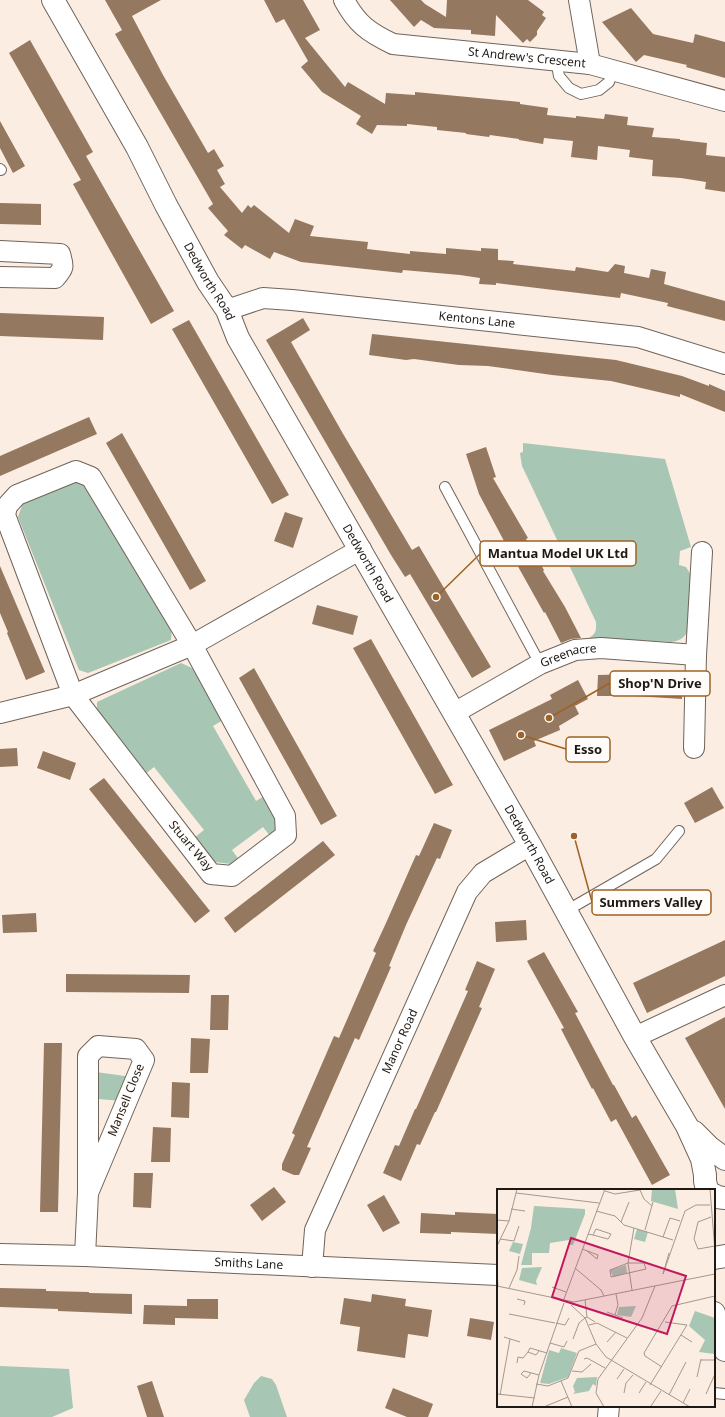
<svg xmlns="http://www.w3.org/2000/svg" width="725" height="1417" font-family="'Noto Sans',sans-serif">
  <rect width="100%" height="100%" fill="#fbede1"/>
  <!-- green -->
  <path fill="#a8c6b4" d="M523 443 665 459 691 547 680 551 679 565 686 567 691 575 689 630C684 638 680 641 671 642L615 639 583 642C593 635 597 635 596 622L522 466 520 453 523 452Z
    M72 481 88 485 172 627 171 640 88 673 79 670 18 517 23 503Z
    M181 663 192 668 223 720 213 726 256 801 266 795 277 814V829L271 837 263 827 232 850 240 861 231 864 215 862 194 838 204 830 154 767 144 775 97 715V702Z
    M96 1072 132 1077 122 1101 98 1099Z
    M0 1366 69 1369 73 1408 52 1417H0Z
    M261 1376 272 1379 276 1385 287 1417H250L244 1400 254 1383Z"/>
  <!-- building -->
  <path fill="#947860" d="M105 0H161L132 16 163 75 208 153 214 149 224 166 217 170 225 184 220 187 242 213 248 205 251 208 254 205 289 233 295 219 314 226 310 236 368 242 367 249 410 254V251L446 254V248L481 251V248L498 249V260L514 261 513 264 575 271 576 267 608 272 615 264 625 266 624 273 649 278 651 269 666 272 664 284 725 301V321L667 306 668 303 621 293 620 298 496 283V285L479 284 480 278 460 275 403 270 402 273 301 262 274 252 270 259 245 245 242 249 224 235 228 231 208 208 213 204 115 34 122 30Z
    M264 0H303L320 30 305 38 345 87 348 82 385 104 386 93 415 95V92L520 102V104L548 108 547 115 576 118V116L604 119 605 114 628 117 627 125 654 128 652 137 680 139V140L707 143 706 155 725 157V192L705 189 706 182 681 178 652 176 653 160 629 157 630 150 598 146 597 160 571 157 573 141 544 138 543 144 519 140V139L490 135 489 137 466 134V133L437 130V127L407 124V126L377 125 372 134 356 124 361 116 322 92 301 67 308 61 284 19 276 23Z
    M390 0H421L425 4 446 17 447 0H528L544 12 542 15 546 18 537 31V35L530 42 527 39 523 43 496 15 495 36 471 34V30L434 28 421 20 414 27Z
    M631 8 653 34 693 43 695 34 725 42V78L686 67 687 65 644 55 636 62 602 22Z
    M30 40 93 152 86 156 174 311 151 324 73 184 81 180 9 53Z
    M0 121 25 166 13 173 0 148Z
    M0 203 41 204V225L0 224Z
    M0 313 104 317 103 340 0 336Z
    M303 318 310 330 291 342 342 432 412 550 419 546 491 667 472 678 410 574 405 577 391 555 266 340Z
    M189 320 289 495 272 504 172 329Z
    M372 334 616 360 682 376 709 386V384L725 391V412L680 394V397L611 381 552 375 488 366 459 365 414 359 406 360 369 355Z
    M89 417 97 434 0 476V456Z
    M122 433 206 581 190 590 106 443Z
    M486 447 496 477 493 478 528 538 526 539 544 570 543 571 565 607 581 638 571 639 561 643 545 612 544 613 511 554 479 494 466 454Z
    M285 512 303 518 293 548 274 541Z
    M0 566 45 672 26 680 7 633 8 632 0 613Z
    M317 605 358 616 353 635 312 624Z
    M371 639 453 785 435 794 353 648Z
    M254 668 337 816 321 825 239 678Z
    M641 674 683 677 682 699 635 696H597L598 675Z
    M578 680 588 699 575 706 579 714 559 726 560 730 534 741 536 746 504 761 489 730 552 699 550 695Z
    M17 748 18 766 0 767V749Z
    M43 751 76 763 70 780 37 768Z
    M104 778 210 911 195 923 89 789Z
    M712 787 724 808 695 823 684 803Z
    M434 823 452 830 440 859 437 858 406 925 389 966 391 967 359 1040 355 1038 307 1147 311 1148 299 1175H294L282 1170V1164L295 1135 292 1133 334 1036 339 1038 376 953 373 951 386 923 416 855 419 856Z
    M323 841 335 855 235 933 224 918Z
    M36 913 37 932 3 933 2 915Z
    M526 920 527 940 496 942 495 922Z
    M725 940V976L647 1013 633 983Z
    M544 952 578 1012 575 1013 613 1085H614L632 1118 636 1115 670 1175 652 1185 616 1119 611 1122 593 1088 592 1089 561 1029 564 1028 527 961Z
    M477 961 495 969 479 1007 482 1008 436 1112H435L420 1145 417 1144 401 1181 383 1173 395 1145 399 1146 415 1109H416L468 991 465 990Z
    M66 974 190 975 189 993 66 992Z
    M211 995H229L228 1030H210Z
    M725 1017V1109L685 1038Z
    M191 1038 210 1039 208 1073H190Z
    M44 1043H62L58 1212H40Z
    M172 1082 190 1083 189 1118 171 1117Z
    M153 1127 171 1128 170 1162H151Z
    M134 1173H153L151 1208 133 1207Z
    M274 1187 286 1202 262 1221 250 1205Z
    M384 1195 400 1223 383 1232 367 1205Z
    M455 1212 498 1214V1234L451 1232V1234L420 1233 421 1213 455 1215Z
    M0 1288 46 1289V1291L89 1292V1293L132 1294V1314L58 1311V1309L0 1307Z
    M372 1294 406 1299 405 1306 432 1310 428 1337 408 1334 405 1358 357 1351 360 1327 340 1324 344 1298 371 1302Z
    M187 1299H218V1319L175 1318V1325L143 1324 144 1305 187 1306Z
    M470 1318 494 1322 491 1340 467 1336Z
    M152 1381 164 1417H147L137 1386Z
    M393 1388 433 1404 428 1417H407L385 1408Z"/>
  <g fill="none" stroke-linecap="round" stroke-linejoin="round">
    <defs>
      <path id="service" d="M556 60 559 76 569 88 581 94 599 90 609 82 613 70
        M0 169 1 170
        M445 487 540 664
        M566 911 656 859 679 831
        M714 1393 725 1394"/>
      <g id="minor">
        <path id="s1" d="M344 0C357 24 368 32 393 44L590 64 725 101"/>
        <path d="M579 0 590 64"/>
        <path d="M0 251 60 254C64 267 64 268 55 278L0 277"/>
        <path id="s2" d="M227 310 263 298 292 300 638 337 725 364"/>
        <path d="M76 471 91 477 192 645 285 816 286 835 232 876 211 874 73 695 5 515 7 506 17 495Z"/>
        <path d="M0 713 73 695 192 645 361 549"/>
        <path id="s3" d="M454 713 540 664 575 650 601 648 696 655"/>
        <path d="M694 748 696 655 702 552"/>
        <path d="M635 1037 725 995"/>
        <path id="s4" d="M0 1254 85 1256 498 1275"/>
        <path d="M85 1256 88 1193V1056L98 1046 136 1049 144 1060 88 1193"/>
        <path id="s5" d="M312 1267 315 1230 467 892 483 873 530 845"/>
        <path d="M608 1417 609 1406"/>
      </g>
      <g id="secondary">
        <path id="s6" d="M53 0 137 147 166 205 208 282 227 310 238 338 530 845 635 1037 687 1126 702 1159 705 1175V1181L707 1190"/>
        <path d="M694 1132 709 1147 725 1159"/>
        <path d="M714 1195 717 1197 725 1198"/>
        <path d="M714 1258 725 1256"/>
        <path d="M714 1313 725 1350"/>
      </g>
    </defs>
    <!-- service casing -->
    <use href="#service" stroke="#70645a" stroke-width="12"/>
    <!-- minor casing -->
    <use href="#minor" stroke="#70645a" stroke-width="22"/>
    <!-- secondary casing -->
    <use href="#secondary" stroke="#70645a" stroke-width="24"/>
    <!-- service -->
    <use href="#service" stroke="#fff" stroke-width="10"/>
    <!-- minor -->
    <use href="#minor" stroke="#fff" stroke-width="20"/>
    <!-- secondary -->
    <use href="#secondary" stroke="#fff" stroke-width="22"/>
  </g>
  <g text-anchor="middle" stroke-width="3.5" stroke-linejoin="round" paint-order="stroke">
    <!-- street labels -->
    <g font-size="12" fill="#1e1915" stroke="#fffcfa">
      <text dy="4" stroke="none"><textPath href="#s1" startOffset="202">St Andrew's Crescent</textPath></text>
      <text dy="4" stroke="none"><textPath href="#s6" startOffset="322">Dedworth Road</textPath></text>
      <text dy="4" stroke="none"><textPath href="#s2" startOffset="253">Kentons Lane</textPath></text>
      <text dy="4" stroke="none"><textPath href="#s6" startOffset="646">Dedworth Road</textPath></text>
      <text dy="4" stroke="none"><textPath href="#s3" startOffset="129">Greenacre</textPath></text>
      <text dy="4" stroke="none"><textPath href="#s6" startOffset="970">Dedworth Road</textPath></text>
      <text transform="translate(191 846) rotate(50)" y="4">Stuart Way</text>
      <text dy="4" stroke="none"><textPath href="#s5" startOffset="244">Manor Road</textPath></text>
      <text transform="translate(126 1100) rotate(-68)" y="4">Mansell Close</text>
      <text dy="4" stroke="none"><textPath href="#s4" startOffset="249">Smiths Lane</textPath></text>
    </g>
  </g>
  <!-- overview -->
  <g transform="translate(497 1189)">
    <rect width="218" height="218" fill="#fbede1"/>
    <path d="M155 0H178L181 20 154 12ZM37 17 88 20V25L76 56H73L72 51 53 54 52 64H35V76H24L34 39ZM140 40 151 43 148 53 137 50ZM16 53 26 55 23 65 12 62ZM129 76 130 84 116 88 113 81ZM45 78 39 92 40 96 22 91 25 79ZM139 117 134 128 120 126 122 118ZM198 122 218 129V165L202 163 208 151 192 137ZM64 159 80 164 71 188 52 195 43 194 52 161 62 164ZM100 188 99 197 96 195 92 202 76 205 78 203 76 197 80 189Z" fill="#a8c6b4"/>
    <path fill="none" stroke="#a3988f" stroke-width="1" d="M213 0 218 62M108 2 118 5 143 1 147 10 155 17M19 4 102 14M14 20 28 22M99 22 118 27 127 36 176 51M214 28 201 33 197 50 201 60 218 57M0 31 12 32M124 33 132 13M148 41 156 13M91 45 96 46 111 50 114 45 99 40 96 46M166 48 173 29 183 32M3 50 17 52 22 37M0 57 12 32 20 0M85 60 101 66 100 70 90 62M172 64 166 85 188 22 199 16H213M131 74H147L149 80 114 88 113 81ZM78 79 104 101 107 107M0 83 1 97M0 97 77 113 218 85M55 98 69 103M12 99 20 81 22 67M135 101 131 74 137 39M20 110 28 112 27 116M67 110 108 0M88 111 90 128M74 116 88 129 99 155 109 168 193 218M110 123 126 129M12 125 58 134M118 126 121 116 119 105M59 134 68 136 72 129M92 136 100 134 130 149M184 146 195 153M7 148 23 153M76 150 82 134 88 129 90 128 98 133M110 153 119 143M53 154 67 158 70 152M42 162 39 166 31 163 33 159 50 164M87 170 90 169 108 179M204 171H218M20 174 21 168 26 169 31 163M165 178 148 167 147 164 175 117 218 107M75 182 85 183 94 175M34 184 30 189 24 185 27 182 42 186M200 188 204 170M120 190 127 180M64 192 75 218M39 195 51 197 71 189 82 162 99 155M153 196 190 136 168 133M127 204 129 194 136 186M142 204 149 193M0 205 38 209M209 205 218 185M3 206 13 150M172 206 189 173M186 214 193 200M49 217 71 208M154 217 164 202M35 218 42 186 67 114M107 218 99 204 101 190 145 129 158 97"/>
    <path fill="#c2185b" fill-opacity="0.15" stroke="#c2185b" stroke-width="2" d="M74 49 189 87 170 145 55 108Z"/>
    <rect width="218" height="218" fill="none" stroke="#1e1915" stroke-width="2"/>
  </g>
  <!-- callouts -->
  <path fill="none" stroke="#9e6224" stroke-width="1.5" d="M436 597L480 554M549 718L610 683M521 735L566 749M574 836L592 902"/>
  <g fill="#9e6224" stroke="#fffcfa" stroke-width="1.5">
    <circle cx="436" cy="597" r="4"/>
    <circle cx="549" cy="718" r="4"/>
    <circle cx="521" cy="735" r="4"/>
    <circle cx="574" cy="836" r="4"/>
  </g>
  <g fill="#fffcfa" stroke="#9e6224" stroke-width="1.5">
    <rect x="480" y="541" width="156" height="25" rx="4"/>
    <rect x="610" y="671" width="100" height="25" rx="4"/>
    <rect x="566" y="737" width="44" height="25" rx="4"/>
    <rect x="592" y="890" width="119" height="25" rx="4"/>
  </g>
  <g font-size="13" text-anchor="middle" font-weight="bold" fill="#1e1915">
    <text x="558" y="558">Mantua Model UK Ltd</text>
    <text x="660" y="688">Shop'N Drive</text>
    <text x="588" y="754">Esso</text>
    <text x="651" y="907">Summers Valley</text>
  </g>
</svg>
